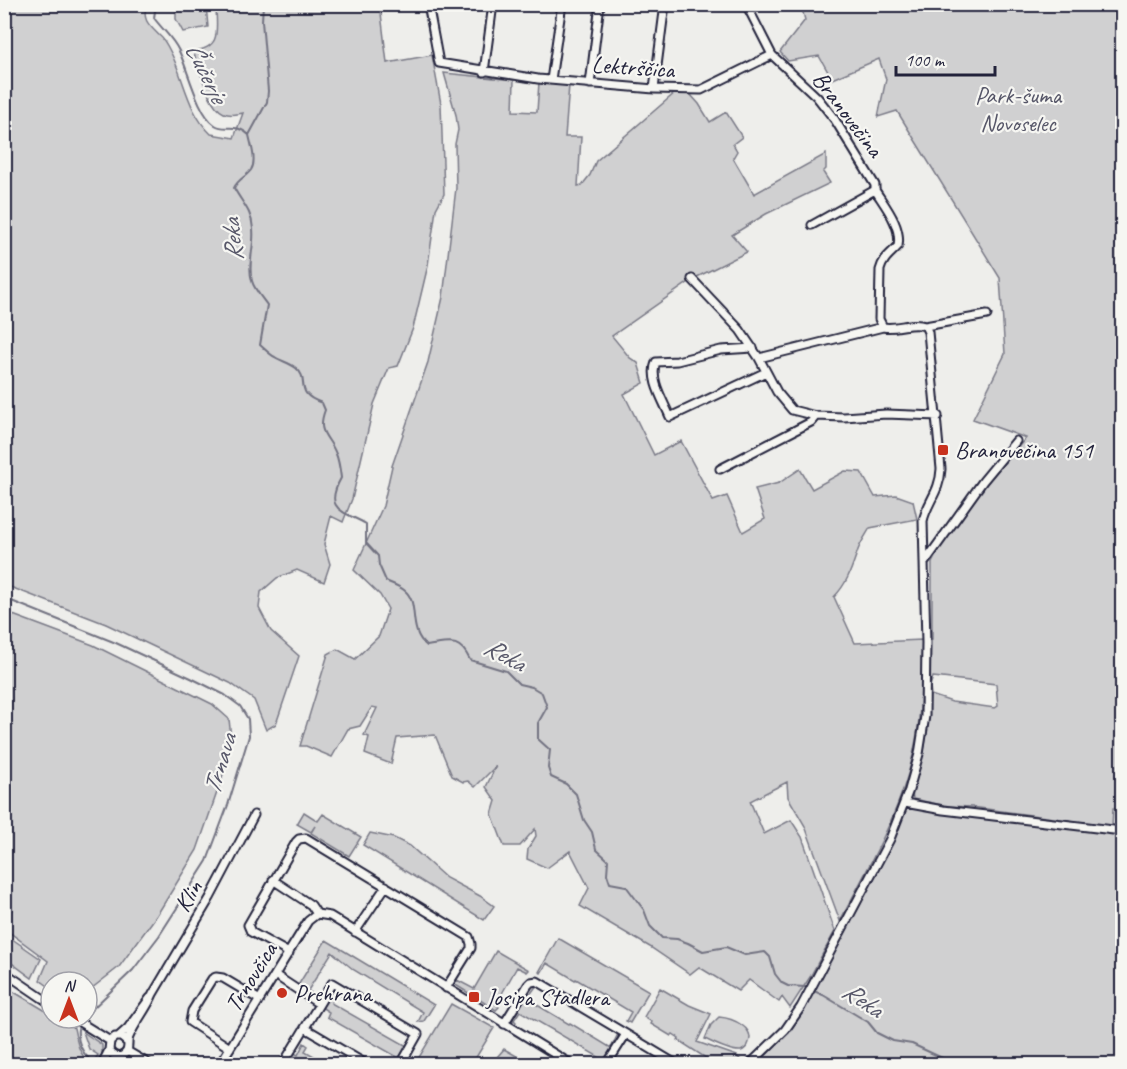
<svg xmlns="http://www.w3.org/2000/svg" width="1127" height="1069" font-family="Caveat,sans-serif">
  <rect width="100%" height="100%" fill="#eeeeeb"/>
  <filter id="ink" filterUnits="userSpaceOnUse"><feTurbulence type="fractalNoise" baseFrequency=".0167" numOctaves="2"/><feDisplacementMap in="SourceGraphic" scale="12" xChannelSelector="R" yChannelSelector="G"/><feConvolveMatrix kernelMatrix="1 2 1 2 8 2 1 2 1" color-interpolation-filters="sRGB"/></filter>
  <g filter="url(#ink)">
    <!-- green -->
    <path fill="#d0d0d1" stroke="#797986" stroke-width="1.5" fill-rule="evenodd" d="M4 5H147C141 20 150 26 160 36 165 40 169 49 172 55 185 82 188 112 211 134L234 138 243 113C237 114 230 116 224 113 208 106 199 67 193 51 223 48 216 29 216 5H380L387 63 432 55 441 104 444 194 436 209 428 265 413 328 398 366 389 368 374 404 352 499 343 522 331 516 324 544 330 564 324 582 297 570 277 578 261 592 259 608 271 631 299 656 276 724 266 730 254 700 230 683 106 624 5 585Z
      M176 5H206L208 27 183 32 176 19Z
      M801 5H1122V809L1113 808 1112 826 972 807 947 806 913 799C910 785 919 768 923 755 932 717 929 678 929 639H932V563L942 543 975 497 1026 438 973 419 1005 354 1000 278 897 111 878 117 886 79 879 59 832 79 819 56 788 61 780 52 805 20ZM933 677 996 684 998 706 995 708 952 702 931 695 930 686Z
      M444 73 514 80 513 111 537 112 539 82 569 85 565 137H581L578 186 582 185 590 175 596 161 675 93 690 94 699 104 710 122 726 112 742 137 733 144 737 151 733 158 754 194 826 154V169L823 172 830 183 766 214 732 235 747 252 695 278 612 336 630 358 638 363 644 383 624 394 654 455 681 441 713 501 727 496 743 532 765 519 755 489 779 483 800 469 812 489 845 471 861 472 875 497 896 495 913 501 917 519 870 528C866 535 861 542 858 550 852 567 848 583 834 597L855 643 922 640C921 674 922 707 916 740 905 805 870 864 840 921L805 826 788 797 787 782 750 801 764 834 791 820 802 837 835 931 810 977 790 1008 782 997 779 1002 749 980 738 991 699 967 690 974 650 947 580 906 589 888 570 851 547 868 527 859 528 849 536 836 535 829 520 846H504L492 814 496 801 486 787 496 766 475 787 468 781 463 782 452 776 435 735 397 738 391 764 365 754 369 737 364 735 377 708 372 707 360 726 348 729 332 757 306 746H300L328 654 337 649 355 659 379 636 388 609 380 595 354 570 383 506 392 466 428 362 443 297 456 188 455 144 458 130 456 115Z
      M5 612 93 645 212 704 229 719 231 738 222 778 197 850 157 915 119 967 87 992V982H51V988L40 980 48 961 5 929V925L12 909 8 906 5 912V905H6L4 904Z
      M909 807 1122 835V1064H758L790 1030 812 995 878 871 906 809Z
      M304 812 318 821 323 814 361 837 349 856 311 833 315 826 311 832 297 824Z
      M370 833 394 838 410 846 446 878 480 896 494 906 484 920 363 845Z
      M5 934 41 959 32 978 5 958Z
      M558 938 649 991 630 1023 626 1021 631 1012 576 979 575 980 547 963 541 973 539 972Z
      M326 940 434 1005 424 1021 418 1022 423 1012 354 970 332 952 307 992 297 987Z
      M496 951 529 970 527 972 517 967 496 1004 499 1007 496 1010 454 984 457 980 474 989Z
      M537 985 527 999 569 1024 570 1023 611 1048 618 1034 619 1039 603 1064H602L604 1060 520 1011 514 1020 516 1022 515 1025 513 1023V1017L531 987Z
      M4 986 51 1014V1018H57L74 1028C77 1043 79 1054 90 1064H5Z
      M660 988 689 1005 711 1014 697 1042 737 1056 744 1064H715L678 1040 679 1038 673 1034 671 1036 651 1024 652 1022 644 1017Z
      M337 990 343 992 341 996 337 993 331 1003 407 1046 399 1058 327 1017 329 1012 321 1007 330 992Z
      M451 1004 494 1028 472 1064H415Z
      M719 1017C732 1018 757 1028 748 1045 746 1048 744 1050 741 1051 731 1052 713 1043 705 1039L711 1025Z
      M83 1032 102 1045V1055L96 1064H92L98 1055 89 1049Z
      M304 1043 308 1046 305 1051 328 1064H299L295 1062 293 1064H287L294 1053 298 1055Z
      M504 1049 531 1064H510L497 1057Z"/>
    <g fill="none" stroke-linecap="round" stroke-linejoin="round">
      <!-- stream -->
      <path stroke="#727281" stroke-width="2" d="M161 4 155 11 154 18C162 29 173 38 179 51 188 70 198 114 215 125 226 132 235 122 249 135
        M249 135C251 145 257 161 251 170 246 177 238 179 234 188 242 203 252 211 253 229 255 246 247 265 252 281 254 289 262 298 267 305L260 345C265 349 269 354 275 357 281 361 290 363 296 368 311 380 292 393 322 403L325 410C316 434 329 435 336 454 339 461 340 470 341 478 323 510 343 511 366 524V543L378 556 379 565 386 581C392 584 399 586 404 590 421 603 406 629 427 646 449 643 459 637 470 660L506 671 519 684 532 687 542 693 547 707 538 723V739L550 750 548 768 551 777 566 784 576 794 584 820 592 832 596 849 608 860 607 874 610 883 626 886 644 910 650 926 662 938 677 939 688 943 703 951 726 947 745 955 765 952 770 957 775 974 782 983 788 986 805 987 823 995 868 1022 877 1033 893 1041 912 1044 955 1064
        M249 135 267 102 268 91 262 21 263 4
        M4 598 116 643 191 678 225 695 240 706 248 719 249 736 228 805 207 861 159 936 133 970 87 1014
        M78 1029C77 1040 81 1051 89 1059"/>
      <defs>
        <path id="minor" d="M428 4 439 63 538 79 654 89 701 90 772 55
          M746 4 772 55 817 97 835 120 875 185V190C885 206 902 226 898 246 891 254 883 258 880 270L879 319 883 327
          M484 72 493 4
          M551 80 562 4
          M590 84 600 4
          M654 89 665 4
          M812 225 875 190
          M692 279 740 330 759 358 777 392 792 410 816 416 844 417 886 414 938 416
          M925 326 987 315
          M753 348 721 350 677 361 656 362C649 379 663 400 670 417L766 372
          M720 469 811 422 816 416
          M925 562 983 481 1016 441
          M905 803 943 810 1122 831
          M273 880 311 905 317 914
          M317 914 330 916 571 1064
          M355 932 386 886
          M289 953 251 932 248 925 296 842 299 839 306 838 469 937 471 944V948L446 988
          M4 972 51 1004
          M275 975 319 1004
          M73 1018 110 1041
          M504 1024 528 985 531 982 537 981 626 1034
          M305 1028 366 1064
          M118 1037 128 1028 150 998
          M127 1042 121 1037H115L110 1041 109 1050C114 1058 122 1059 127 1051 129 1046 127 1042 129 1037 135 1022 147 1009 153 994L210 898 254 815
          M230 1048 190 1022 192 1011 212 979 216 977 223 978 260 1000
          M127 1051 149 1064
          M102 1064 109 1050
          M220 1064 308 921 317 914
          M283 1064 332 983 418 1034 401 1064
          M607 1064 626 1034 676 1064
          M750 1064 785 1030 801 1007 890 839 909 790 919 754 925 716 926 643 923 521C927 502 940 492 941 469L928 332 925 326C911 321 897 330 883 327L759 358"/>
      </defs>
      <!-- minor casing -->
      <use href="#minor" stroke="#22223b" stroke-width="11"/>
      <!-- minor -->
      <use href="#minor" stroke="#f6f6f2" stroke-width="7"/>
    </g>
  </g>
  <!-- markers -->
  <g fill="#c8321e" stroke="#f6f6f2" stroke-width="2">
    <rect x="937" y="444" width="12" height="12" rx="3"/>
    <circle cx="282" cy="993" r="6"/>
    <rect x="468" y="991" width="12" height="12" rx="3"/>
  </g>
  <g text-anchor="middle" stroke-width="4.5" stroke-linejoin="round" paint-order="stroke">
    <!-- street labels -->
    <g font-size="24" fill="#22223b" stroke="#f6f6f2">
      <text transform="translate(633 67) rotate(4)" y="8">Lektrščica</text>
      <text transform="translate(848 114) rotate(53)" y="8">Branovečina</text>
      <text transform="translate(188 896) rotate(-60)" y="8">Klin</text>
      <text transform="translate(251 977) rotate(-58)" y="8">Trnovčica</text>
    </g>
    <!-- park labels -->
    <g font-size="24" fill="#565668" stroke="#f6f6f2">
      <text x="1018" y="103">Park-šuma<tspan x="1018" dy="28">Novoselec</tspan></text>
    </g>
    <!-- poi labels -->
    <g font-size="24" fill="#22223b" stroke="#f6f6f2" text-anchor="start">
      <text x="955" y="458">Branovečina 151</text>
      <text x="294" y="1001">Prehrana</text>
      <text x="486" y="1005">Josipa Stadlera</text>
    </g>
    <!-- water labels -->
    <g font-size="26" font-style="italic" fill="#575769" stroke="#f6f6f2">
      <text transform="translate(207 72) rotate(64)" y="9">Čučerje</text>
      <text transform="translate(232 240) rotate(-95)" y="9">Reka</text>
      <text transform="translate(505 654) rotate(29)" y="9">Reka</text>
      <text transform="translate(219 764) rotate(-73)" y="9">Trnava</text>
      <text transform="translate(863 999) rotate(34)" y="9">Reka</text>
    </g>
  </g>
  <!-- margin -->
  <rect width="1127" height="1069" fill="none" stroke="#f6f6f2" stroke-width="24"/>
  <rect x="12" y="12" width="1103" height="1045" fill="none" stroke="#22223b" stroke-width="2" filter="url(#ink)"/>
  <!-- north arrow -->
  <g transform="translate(69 1000)"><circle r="28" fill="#f6f6f2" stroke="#a1a1a9" stroke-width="1.5"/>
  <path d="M0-4.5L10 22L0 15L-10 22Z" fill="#c8321e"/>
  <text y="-9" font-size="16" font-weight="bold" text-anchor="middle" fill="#22223b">N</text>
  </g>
  <!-- scale -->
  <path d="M896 66v9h99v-9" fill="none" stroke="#22223b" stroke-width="3"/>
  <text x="905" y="66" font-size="18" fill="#22223b" stroke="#f6f6f2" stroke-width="4.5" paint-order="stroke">100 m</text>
</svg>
